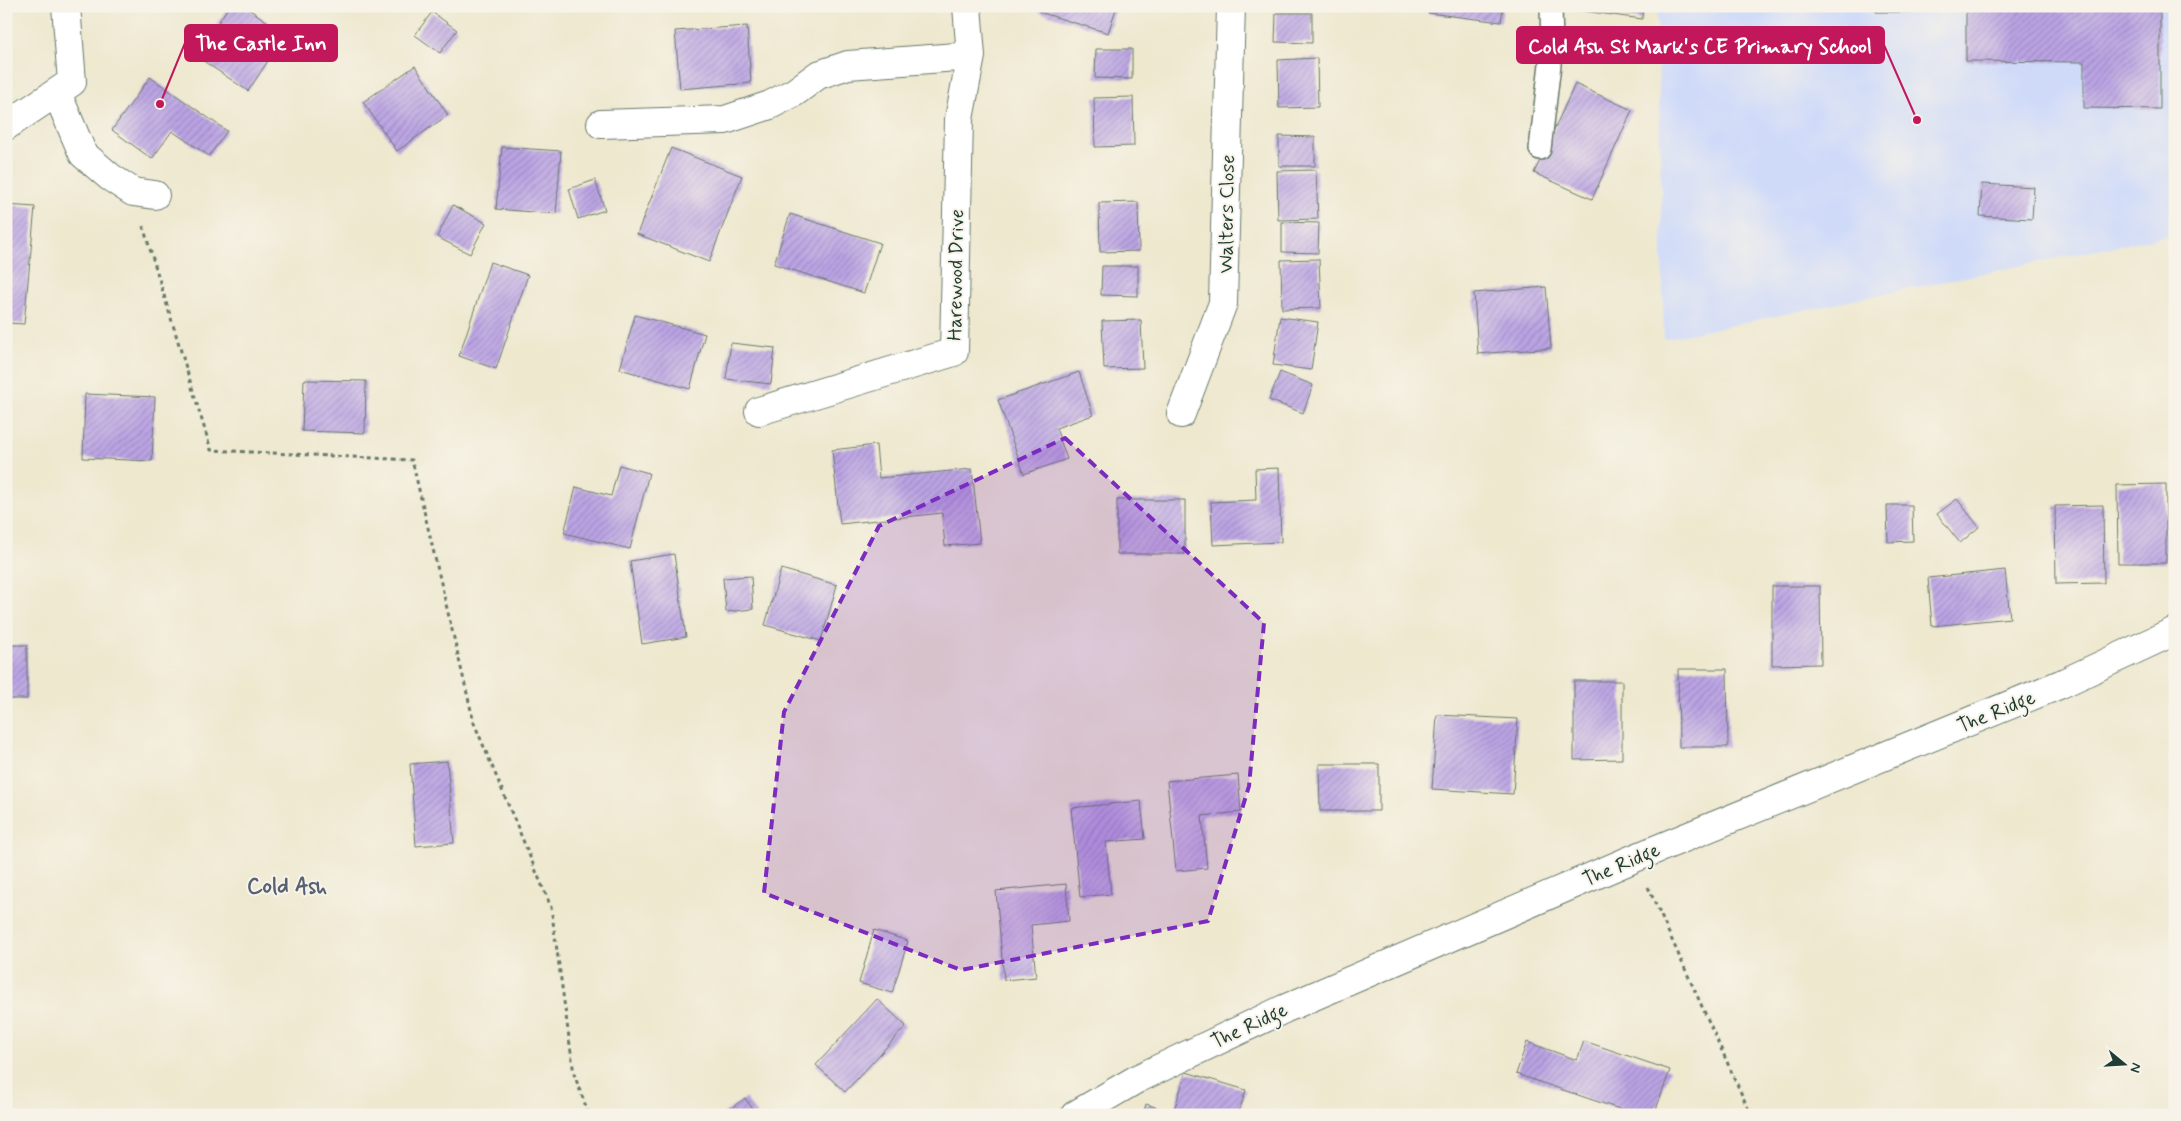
<svg xmlns="http://www.w3.org/2000/svg" width="2181" height="1121" font-family="Mynerve,sans-serif">
  <defs>
    <pattern id="building-hatch" width="6" height="6" patternUnits="userSpaceOnUse" patternTransform="scale(1.25)"><rect width="6" height="6" fill="#bca4e5"/><path d="M-1 1l2-2M0 6l6-6M5 7l2-2" fill="none" stroke="#9887ba"/></pattern>
  </defs>
  <rect width="100%" height="100%" fill="#f7f3e8"/>
  <filter id="ink" filterUnits="userSpaceOnUse"><feTurbulence type="fractalNoise" baseFrequency=".02" numOctaves="2"/><feDisplacementMap in="SourceGraphic" scale="10" xChannelSelector="R" yChannelSelector="G"/><feConvolveMatrix kernelMatrix="1 2 1 2 8 2 1 2 1" color-interpolation-filters="sRGB"/></filter>
  <filter id="wash" filterUnits="userSpaceOnUse"><feTurbulence type="fractalNoise" baseFrequency=".0096" numOctaves="4" result="noise"/><feDisplacementMap in="SourceGraphic" scale="20" xChannelSelector="R" yChannelSelector="G"/><feGaussianBlur stdDeviation="1.12" result="paint"/><feColorMatrix in="noise" values="0 0 0 0 0 0 0 0 0 0 0 0 0 0 0 0 0 1.4 0 .05"/><feComposite in="paint" operator="in"/></filter>
  <g filter="url(#wash)">
    <rect width="100%" height="100%" fill="#eee8cf"/>
    <!-- built -->
    <path fill="#cfdaf9" d="M1657 6H2175V234L1664 339Z"/>
    <g id="blocks">
      <!-- building -->
      <path fill="url(#building-hatch)" d="M229 6H244L286 34 248 91 196 56Z
        M1041 6H1117L1108 33 1039 12Z
        M1429 6H1503L1501 22 1428 13Z
        M1569 6H1643L1642 19 1569 9Z
        M1876 6H1918V12H1876Z
        M1966 6H2160V109L2084 108V62L1966 61Z
        M432 12 457 30 440 53 415 35Z
        M1276 13H1312V43L1275 42Z
        M747 26 751 83 680 89 675 31Z
        M1096 49H1132V79L1095 78Z
        M1317 58 1318 107 1279 108 1278 60Z
        M415 66 448 115 397 151 363 102Z
        M150 77 227 131 209 156 172 131 152 159 112 130Z
        M1575 84 1632 110 1592 199 1534 173Z
        M1133 97 1134 146 1095 147 1094 98Z
        M1279 136 1315 137V166H1279Z
        M502 147 561 151 556 214 496 209Z
        M671 148 742 176 709 262 637 234Z
        M1316 170 1318 219 1278 220 1277 171Z
        M595 180 605 210 578 219 569 189Z
        M1982 184 2034 187 2032 219 1980 216Z
        M1138 202 1139 251 1100 252 1099 203Z
        M6 205 35 207 24 324 6 323Z
        M453 205 486 223 470 254 437 237Z
        M790 214 880 243 864 293 774 264Z
        M1282 222 1319 223 1318 253 1282 252Z
        M1319 259 1321 308 1282 309 1281 260Z
        M490 262 528 275 496 369 459 356Z
        M1102 266H1138V296L1101 295Z
        M1546 287 1551 348 1478 354 1474 293Z
        M635 315 705 334 690 389 620 369Z
        M1280 317 1318 322 1311 370 1273 365Z
        M1141 320 1143 368 1104 369 1102 321Z
        M731 343 775 348 771 384 726 379Z
        M1079 372 1093 415 1056 428 1067 459 1024 474 998 400Z
        M1280 372 1313 385 1303 413 1269 400Z
        M304 380 366 381 365 433 302 431Z
        M85 394 155 397 152 461 83 458Z
        M876 445 879 478 972 469 980 543 945 546 942 513 840 524 832 450Z
        M619 465 649 473 630 549 564 533 576 487 611 496Z
        M1279 468 1281 542 1213 545 1211 502 1256 500 1255 469Z
        M2166 484V563H2118L2117 485Z
        M1957 499 1979 527 1960 543 1937 514Z
        M1117 500H1185V554H1117Z
        M1887 505H1912L1913 541 1888 542Z
        M2103 505 2104 583 2056 584 2055 506Z
        M674 554 686 637 642 644 630 561Z
        M781 569 837 585 821 641 765 625Z
        M2005 570 2010 618 1932 626 1928 578Z
        M751 576 753 609 726 612 723 578Z
        M1772 586H1820L1821 664 1772 665Z
        M6 645H27V699H6Z
        M1678 669H1727L1728 747H1679Z
        M1574 681H1622V759L1574 760Z
        M1437 715 1518 719 1513 794 1432 789Z
        M447 761 454 843 416 846 410 764Z
        M1319 764H1379V811H1320Z
        M1238 775 1241 812 1202 816 1207 868 1176 871 1167 781Z
        M1141 801 1145 839 1106 842 1111 894 1080 897 1071 808Z
        M1066 884 1069 921 1031 925 1036 977 1004 980 996 891Z
        M874 930 908 941 892 993 859 983Z
        M877 999 906 1026 845 1092 816 1065Z
        M1584 1041 1670 1070 1654 1115H1637L1516 1074 1527 1042 1577 1060Z
        M1186 1072 1246 1090 1238 1115H1143L1146 1104 1173 1113Z
        M745 1098 757 1115H722Z"/>
    </g>
  </g>
  <g filter="url(#ink)">
    <use href="#blocks" fill-opacity="0" stroke="#67796a" stroke-width="1"/>
    <g fill="none" stroke-linecap="round" stroke-linejoin="round">
      <defs>
        <path id="service" d="M1540 149 1552 47 1551 6"/>
        <path id="minor" d="M967 6 971 56
          M57 93 83 154 110 177 133 192 155 195
          M601 124 725 120 770 105 795 92 818 75 848 65 971 56 959 119 954 352 759 411
          M6 126 72 82 66 6
          M1181 414 1223 303 1231 6"/>
        <path id="tertiary" d="M1075 1115 1137 1079 1284 1009 1635 858 2061 684 2175 631"/>
      </defs>
      <!-- service casing -->
      <use href="#service" stroke="#67796a" stroke-width="24"/>
      <!-- minor casing -->
      <use href="#minor" stroke="#67796a" stroke-width="30"/>
      <!-- tertiary casing -->
      <use href="#tertiary" stroke="#67796a" stroke-width="30"/>
      <!-- path -->
      <path stroke="#67796a" stroke-width="3" stroke-dasharray="4 4" stroke-linecap="butt" d="M143 226 211 450 412 460 474 723 551 907 574 1074 589 1115
        M1648 887 1751 1115"/>
      <!-- service -->
      <use href="#service" stroke="#fff" stroke-width="21"/>
      <!-- minor -->
      <use href="#minor" stroke="#fff" stroke-width="28"/>
      <!-- tertiary -->
      <use href="#tertiary" stroke="#fff" stroke-width="28"/>
    </g>
  </g>
  <!-- marked area -->
  <path fill="#7b2cbf" fill-opacity="0.2" stroke="#7b2cbf" stroke-width="4" stroke-dasharray="10 6" stroke-linejoin="round" d="M1065 438 1264 623 1249 786 1208 921 961 970 764 893 784 712 879 526Z"/>
  <g text-anchor="middle" stroke-width="4" stroke-linejoin="round" paint-order="stroke">
    <!-- street labels -->
    <g font-size="20" fill="#1f3d34" stroke="#f7f3e8">
      <text transform="translate(1226 214) rotate(-89)" y="7">Walters Close</text>
      <text transform="translate(955 275) rotate(-89)" y="7">Harewood Drive</text>
      <text transform="translate(1996 711) rotate(-22)" y="7">The Ridge</text>
      <text transform="translate(1621 864) rotate(-23)" y="7">The Ridge</text>
      <text transform="translate(1249 1025) rotate(-25)" y="7">The Ridge</text>
    </g>
    <!-- quarter labels -->
    <g font-size="22" font-weight="bold" fill="#566172" stroke="#f7f3e8">
      <text x="287" y="893">Cold Ash</text>
    </g>
  </g>
  <!-- callouts -->
  <path fill="none" stroke="#c2185b" stroke-width="2" d="M160 104L185 43M1917 120L1884 45"/>
  <g fill="#c2185b" stroke="#f7f3e8" stroke-width="2">
    <circle cx="160" cy="104" r="5"/>
    <circle cx="1917" cy="120" r="5"/>
  </g>
  <g fill="#c2185b" stroke="#c2185b" stroke-width="2">
    <rect x="185" y="25" width="152" height="36" rx="5"/>
    <rect x="1517" y="27" width="367" height="36" rx="5"/>
  </g>
  <g font-size="21" text-anchor="middle" font-weight="bold" fill="#fff">
    <text x="261" y="50">The Castle Inn</text>
    <text x="1700" y="53">Cold Ash St Mark's CE Primary School</text>
  </g>
  <!-- margin -->
  <rect width="2181" height="1121" fill="none" stroke="#f7f3e8" stroke-width="25"/>
  <!-- north arrow -->
  <g transform="translate(2124 1064) rotate(108)" stroke="#f7f3e8" stroke-width="4" paint-order="stroke">
  <path d="M0-4L9 19L0 12L-9 19Z" fill="#1f3d34"/>
  <text y="-8" font-size="14" font-weight="bold" text-anchor="middle" fill="#1f3d34">N</text>
  </g>
</svg>
